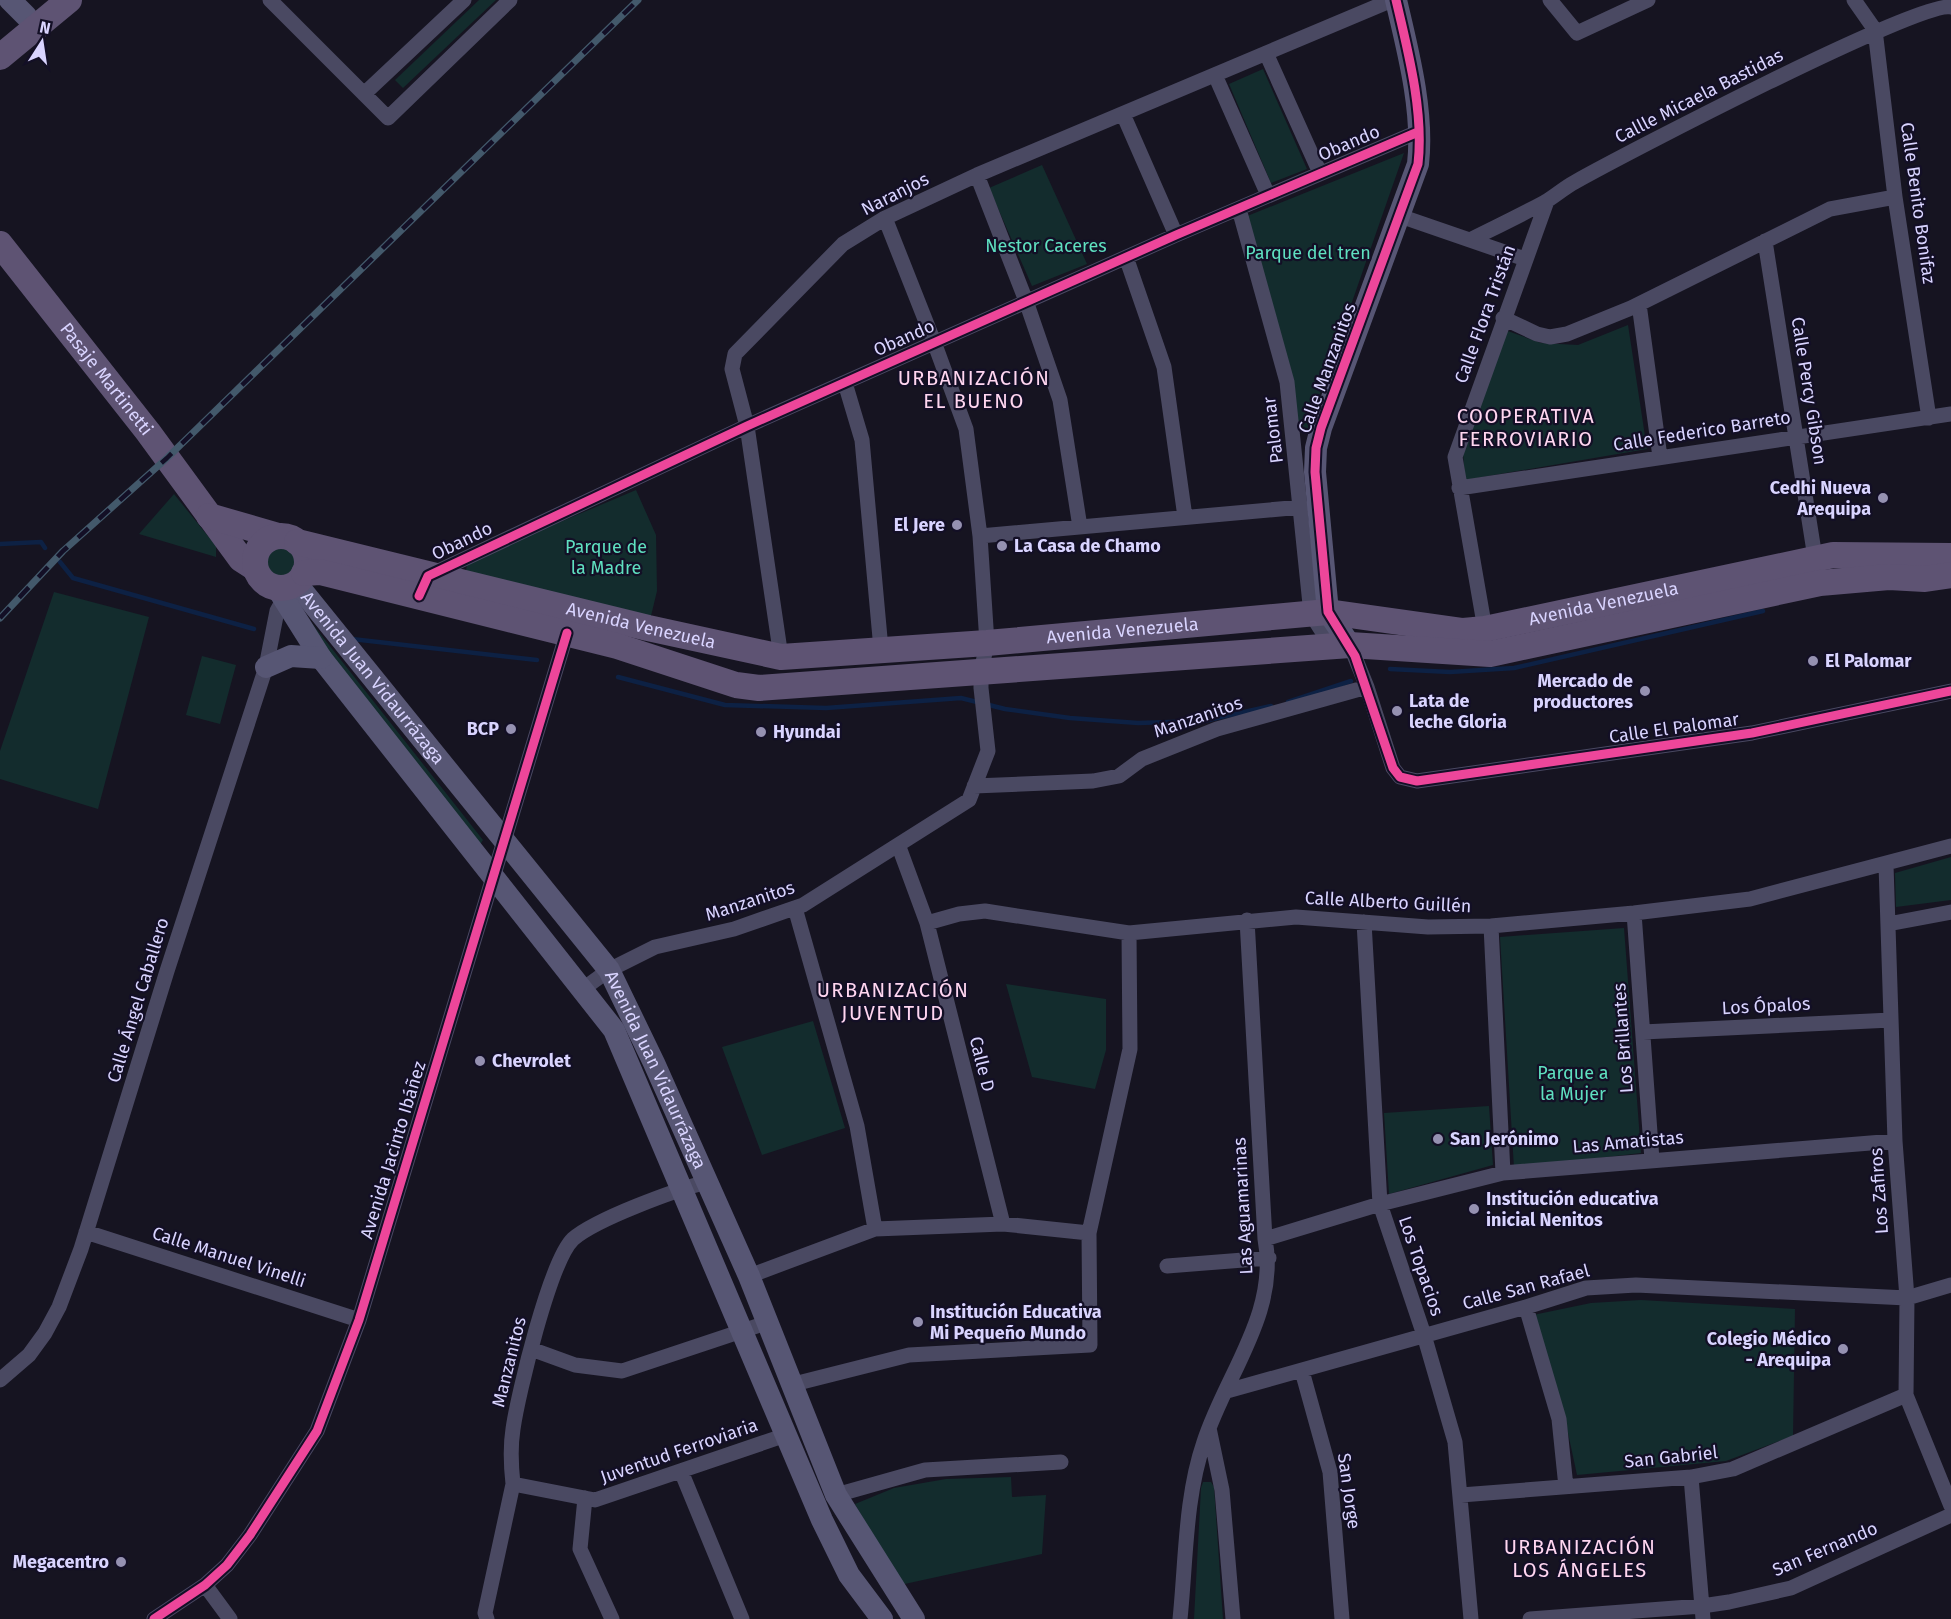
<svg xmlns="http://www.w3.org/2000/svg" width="1951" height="1619" font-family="'Fira Sans',sans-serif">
  <rect width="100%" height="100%" fill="#161421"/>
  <!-- green -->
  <path fill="#132c2d" d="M479 0H496L403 88 395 80Z
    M1263 69 1307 169 1271 183 1229 84Z
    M1404 153 1308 428 1296 431 1235 221Z
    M1042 165 1087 264 1032 286 989 188Z
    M1628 325 1647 449 1465 480 1463 452 1502 329 1541 343 1578 345Z
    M636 490 656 535 657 591 650 620 465 574 468 561Z
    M174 494 216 546V557L139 534Z
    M267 561a16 16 0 1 1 32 0a16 16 0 1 1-32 0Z
    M54 592 149 617 98 809 0 779V751Z
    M303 612 483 840 478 848 332 662Z
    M202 656 236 665 220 724 186 715Z
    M1951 857V900L1896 907 1895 873Z
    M1624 928 1641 1153 1514 1168 1500 937Z
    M1006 984 1106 999V1050L1095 1089 1032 1077Z
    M813 1021 845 1128 762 1155 722 1047Z
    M1489 1106 1493 1165 1389 1194 1384 1113Z
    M1641 1300 1795 1309 1793 1436 1726 1461 1577 1475 1565 1419 1533 1315 1591 1303Z
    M1011 1477 1012 1497 1046 1495 1042 1554 900 1585 855 1504 894 1488 946 1479Z
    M1203 1482H1211L1214 1487 1223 1619H1194L1201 1488Z"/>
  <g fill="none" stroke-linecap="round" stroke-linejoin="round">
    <!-- stream -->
    <path stroke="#0d2144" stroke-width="4.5" d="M0 544 41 542 45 548
      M60 562 73 578 254 629
      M352 639 537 660
      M1390 669 1450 672 1514 668 1763 611
      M618 677 725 705 826 708 961 698 1005 709 1070 718 1138 723 1204 721 1271 706
      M1288 702 1351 681"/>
    <!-- street -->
    <path stroke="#4a4962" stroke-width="15" d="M270 0 388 118 510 0
      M1550 0 1577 33 1648 0
      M1854 0 1875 30 1895 197 1929 418
      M1266 53 1320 173
      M1215 75 1268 195
      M364 94 464 0
      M1123 114 1176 235
      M977 175 1026 301 1060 400 1080 527
      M1239 209 1287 382 1311 614 1332 647
      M1400 216 1525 259
      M1472 239C1496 227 1521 215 1545 202 1555 196 1564 188 1575 182 1621 156 1920 0 1951 7
      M1765 241 1816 564
      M1126 257 1164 367 1185 517
      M1639 304 1660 457
      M1503 318 1537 334 1550 337 1567 334 1631 308 1830 209 1895 197
      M845 383 862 440 881 649
      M1459 488 1951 414
      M980 536 1302 507
      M430 575 747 426 1176 235 1418 132
      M1486 635 1455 457 1547 201
      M1350 645 1367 687 1393 768 1400 777 1417 781 1752 733 1951 691
      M781 657 747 426 732 369 735 354 843 244 885 218 977 175 1392 0
      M974 786 1093 781 1119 776 1142 759 1217 729 1367 687
      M899 847 927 923 1003 1224
      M1886 865 1895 1141 1907 1298 1906 1395 1951 1506
      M795 908 857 1126 875 1229
      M1634 913 1652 1160
      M1364 922 1380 1204 1424 1335 1455 1442 1471 1619
      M927 923 959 914 985 911 1129 933 1296 917 1428 927 1491 926 1634 913 1750 899 1951 846
      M1888 924 1951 912
      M1491 926 1503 1173
      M583 989 609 970 655 947 734 929 803 905 969 800 988 751 981 688V672L987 643 980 536 966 429 934 342 885 218
      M1643 1032 1891 1020
      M86 1232 359 1320
      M1265 1239 1380 1204 1503 1173 1895 1141
      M1167 1266 1269 1258
      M749 1276 875 1229 1003 1224 1089 1233
      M1526 1307 1559 1419 1566 1487
      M531 1349 575 1365 622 1371 766 1323
      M1302 1371 1330 1472 1342 1619
      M0 1380 29 1355 45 1333 59 1307 81 1249 167 971 266 667 277 611 287 593
      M790 1385 909 1355 1090 1345 1089 1233 1130 1049 1129 933
      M1227 1391 1526 1307 1586 1288 1636 1285 1907 1298 1951 1285
      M1209 1428 1222 1490 1233 1619
      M681 1471 742 1619
      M1691 1477 1703 1619
      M513 1484 595 1500 786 1435
      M836 1495 925 1470 1061 1462
      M1461 1495 1691 1477 1733 1469 1906 1395
      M585 1498 580 1549 612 1619
      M205 1585 230 1619
      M154 1619 205 1585 227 1565 250 1535 317 1431 359 1320 567 633
      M487 1619 485 1613 513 1484C511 1466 510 1448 513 1429 518 1394 550 1261 573 1239 596 1219 675 1190 707 1182
      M1180 1619C1186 1561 1185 1497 1204 1442 1226 1374 1279 1313 1265 1239L1247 920
      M1530 1619 1702 1606 1729 1602 1791 1588 1951 1515"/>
    <!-- secondary -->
    <g stroke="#575674" stroke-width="22">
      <path d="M10 0 26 16"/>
      <path id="s1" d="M296 583 609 970 654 1063 749 1276 836 1495 914 1619"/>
      <path d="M277 588 321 658 614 1030 822 1520 849 1575 882 1619"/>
      <path d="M1350 645 1328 612 1315 472 1316 448 1321 428 1418 164C1424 112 1408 51 1396 0"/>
      <path d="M266 667 291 656 321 658"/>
    </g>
    <!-- primary -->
    <g stroke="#5e5373" stroke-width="26">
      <path d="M0 57 69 0"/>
      <path id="s2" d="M0 244 148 432 241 559 255 568"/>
      <path d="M209 516 278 536"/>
      <circle cx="281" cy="562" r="26"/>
      <path id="s3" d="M297 542 648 628 781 657 987 643 1328 612 1463 631 1485 629 1833 555 1951 556"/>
      <path d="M304 573 320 572 617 646 736 685 759 688 1350 645 1490 654 1820 583 1889 577 1925 579 1951 575"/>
    </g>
    <defs>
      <path id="rail" d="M0 618 63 551 167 458 638 0"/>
    </defs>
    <!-- rail casing -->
    <use href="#rail" stroke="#43596b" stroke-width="7"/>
    <!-- rail -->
    <use href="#rail" stroke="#130f26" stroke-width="4.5" stroke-dasharray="14" stroke-linecap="butt"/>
    <defs>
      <path id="cycleway" d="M1396 0C1408 51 1424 112 1418 164L1321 428 1316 448 1315 472 1328 612 1355 656 1393 768 1400 777 1417 781 1752 733 1951 691
        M419 596 428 576 747 426 1176 235 1418 132
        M154 1619 205 1585 227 1565 250 1535 317 1431 359 1320 567 633"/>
    </defs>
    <!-- cycleway casing -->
    <use href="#cycleway" stroke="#130f26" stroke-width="13"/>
    <!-- cycleway -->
    <use href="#cycleway" stroke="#ed469a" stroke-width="9"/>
  </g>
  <!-- markers -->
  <g fill="#9591b1" stroke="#130f26" stroke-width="2">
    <circle cx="1883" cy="498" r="6"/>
    <circle cx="957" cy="525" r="6"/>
    <circle cx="1002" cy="546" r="6"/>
    <circle cx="1813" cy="661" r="6"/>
    <circle cx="1645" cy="691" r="6"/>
    <circle cx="1397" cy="711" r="6"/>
    <circle cx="511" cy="729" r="6"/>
    <circle cx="761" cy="732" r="6"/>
    <circle cx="480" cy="1061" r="6"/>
    <circle cx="1438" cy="1139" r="6"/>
    <circle cx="1474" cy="1209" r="6"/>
    <circle cx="918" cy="1322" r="6"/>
    <circle cx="1843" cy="1349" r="6"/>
    <circle cx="121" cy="1562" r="6"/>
  </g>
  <g text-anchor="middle" stroke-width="4.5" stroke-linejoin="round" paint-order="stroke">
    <!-- street labels -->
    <g font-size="18" fill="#d9d4ff" stroke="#130f26">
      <text transform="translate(1699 96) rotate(-27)" y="6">Callle Micaela Bastidas</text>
      <text transform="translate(1349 143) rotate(-23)" y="6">Obando</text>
      <text transform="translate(895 194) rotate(-27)" y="6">Naranjos</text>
      <text transform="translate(1918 203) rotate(82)" y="6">Calle Benito Bonifaz</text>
      <text transform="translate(1485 314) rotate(-70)" y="6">Calle Flora Tristán</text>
      <text transform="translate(904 338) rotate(-24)" y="6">Obando</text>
      <text transform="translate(1327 368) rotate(-70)" y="6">Calle Manzanitos</text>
      <text dy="6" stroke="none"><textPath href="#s2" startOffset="172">Pasaje Martinetti</textPath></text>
      <text transform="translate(1809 391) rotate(81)" y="6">Calle Percy Gibson</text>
      <text transform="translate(1273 430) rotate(-97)" y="6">Palomar</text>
      <text transform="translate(1702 431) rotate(-9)" y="6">Calle Federico Barreto</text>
      <text transform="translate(462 541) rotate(-26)" y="6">Obando</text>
      <text dy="6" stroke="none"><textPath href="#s3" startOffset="1326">Avenida Venezuela</textPath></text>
      <text dy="6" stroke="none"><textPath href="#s3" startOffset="354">Avenida Venezuela</textPath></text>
      <text dy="6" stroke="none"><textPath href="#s3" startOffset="840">Avenida Venezuela</textPath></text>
      <text dy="6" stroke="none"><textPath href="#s1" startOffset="122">Avenida Juan Vidaurrázaga</textPath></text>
      <text transform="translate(1198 717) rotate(-19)" y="6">Manzanitos</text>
      <text transform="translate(1674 728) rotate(-8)" y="6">Calle El Palomar</text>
      <text transform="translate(750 901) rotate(-18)" y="6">Manzanitos</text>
      <text transform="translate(1388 902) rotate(3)" y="6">Calle Alberto Guillén</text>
      <text transform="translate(138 1000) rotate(-73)" y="6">Calle Ángel Caballero</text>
      <text transform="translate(1766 1006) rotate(-3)" y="6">Los Ópalos</text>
      <text transform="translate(1623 1038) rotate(-94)" y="6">Los Brillantes</text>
      <text transform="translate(982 1064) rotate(76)" y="6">Calle D</text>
      <text dy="6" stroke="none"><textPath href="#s1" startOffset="608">Avenida Juan Vidaurrázaga</textPath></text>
      <text transform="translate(1628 1142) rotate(-5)" y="6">Las Amatistas</text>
      <text transform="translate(393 1150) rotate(-73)" y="6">Avenida Jacinto Ibáñez</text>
      <text transform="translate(1879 1191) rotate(-94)" y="6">Los Zafiros</text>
      <text transform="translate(1243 1206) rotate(-93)" y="6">Las Aguamarinas</text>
      <text transform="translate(229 1257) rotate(18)" y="6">Calle Manuel Vinelli</text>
      <text transform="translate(1421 1266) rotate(71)" y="6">Los Topacios</text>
      <text transform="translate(1526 1287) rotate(-15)" y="6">Calle San Rafael</text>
      <text transform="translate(509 1362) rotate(-76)" y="6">Manzanitos</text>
      <text transform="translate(679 1451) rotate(-19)" y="6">Juventud Ferroviaria</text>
      <text transform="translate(1671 1457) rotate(-6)" y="6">San Gabriel</text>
      <text transform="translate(1349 1491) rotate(82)" y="6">San Jorge</text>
      <text transform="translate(1825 1549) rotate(-23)" y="6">San Fernando</text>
    </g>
    <!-- park labels -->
    <g font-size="18" fill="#5fe0c0" stroke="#130f26">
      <text x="1046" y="252">Nestor Caceres</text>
      <text x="1308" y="259">Parque del tren</text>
      <text x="606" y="553">Parque de<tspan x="606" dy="21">la Madre</tspan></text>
      <text x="1573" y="1079">Parque a<tspan x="1573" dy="21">la Mujer</tspan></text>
    </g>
    <!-- poi labels -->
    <g font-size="18" font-weight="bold" fill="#d9d4ff" stroke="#130f26" text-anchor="start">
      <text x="1871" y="494" text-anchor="end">Cedhi Nueva<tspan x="1871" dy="21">Arequipa</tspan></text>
      <text x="945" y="531" text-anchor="end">El Jere</text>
      <text x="1014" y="552">La Casa de Chamo</text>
      <text x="1825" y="667">El Palomar</text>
      <text x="1633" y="687" text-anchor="end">Mercado de<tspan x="1633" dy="21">productores</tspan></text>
      <text x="1409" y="707">Lata de<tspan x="1409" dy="21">leche Gloria</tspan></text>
      <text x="499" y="735" text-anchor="end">BCP</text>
      <text x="773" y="738">Hyundai</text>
      <text x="492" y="1067">Chevrolet</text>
      <text x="1450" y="1145">San Jerónimo</text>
      <text x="1486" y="1205">Institución educativa<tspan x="1486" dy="21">inicial Nenitos</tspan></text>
      <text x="930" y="1318">Institución Educativa<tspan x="930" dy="21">Mi Pequeño Mundo</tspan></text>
      <text x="1831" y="1345" text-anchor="end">Colegio Médico<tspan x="1831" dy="21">- Arequipa</tspan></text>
      <text x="109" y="1568" text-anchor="end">Megacentro</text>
    </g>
    <!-- neighbourhood labels -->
    <g font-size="20" letter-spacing="1.5" fill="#ffd6f0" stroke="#130f26">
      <text x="974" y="385">URBANIZACIÓN<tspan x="974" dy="23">EL BUENO</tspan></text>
      <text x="1526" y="423">COOPERATIVA<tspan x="1526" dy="23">FERROVIARIO</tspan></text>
      <text x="893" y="997">URBANIZACIÓN<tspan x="893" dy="23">JUVENTUD</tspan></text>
      <text x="1580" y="1554">URBANIZACIÓN<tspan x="1580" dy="23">LOS ÁNGELES</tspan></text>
    </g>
  </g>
  <!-- north arrow -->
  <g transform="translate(42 42) rotate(12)" stroke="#130f26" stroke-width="4.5" paint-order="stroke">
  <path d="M0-4.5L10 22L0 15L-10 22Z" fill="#d9d4ff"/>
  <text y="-9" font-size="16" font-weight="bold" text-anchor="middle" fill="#d9d4ff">N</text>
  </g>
</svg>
